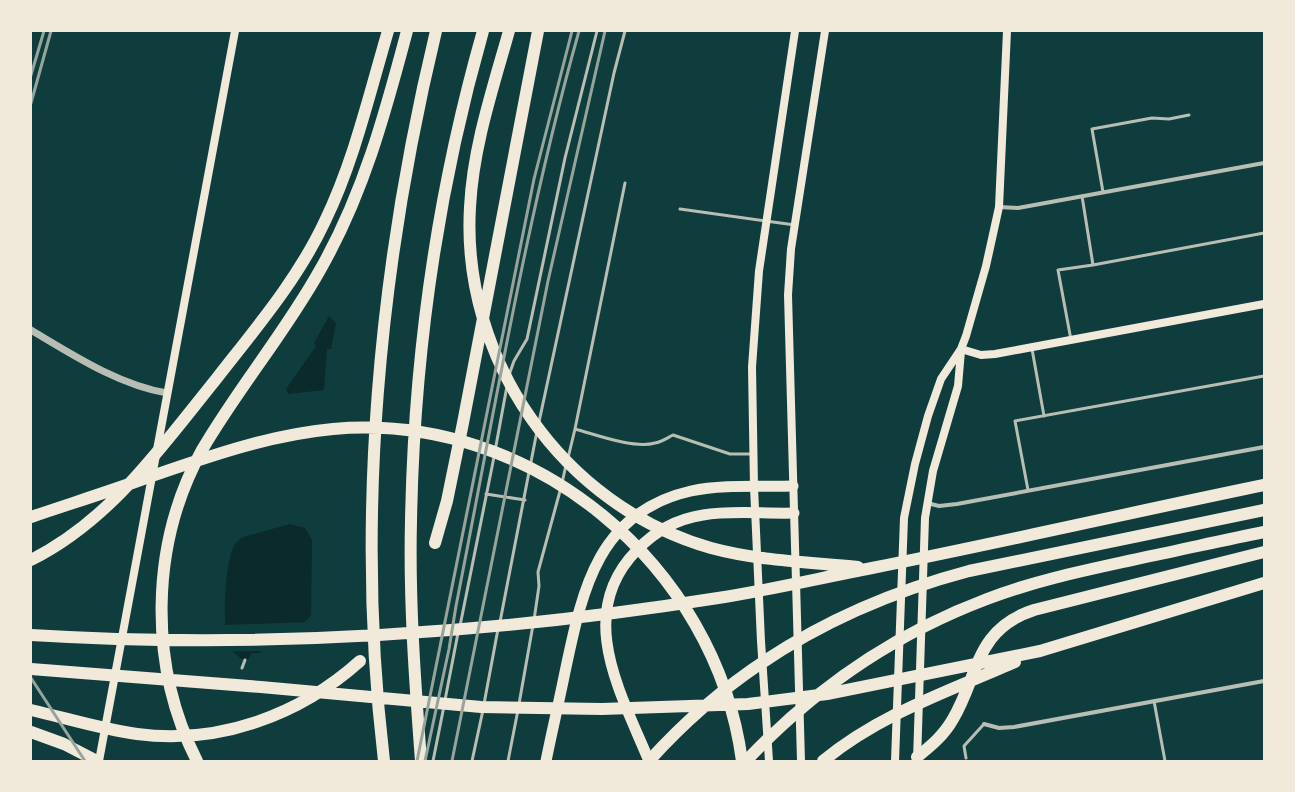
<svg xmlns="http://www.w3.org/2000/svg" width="1295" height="792" font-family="'Golos Text',sans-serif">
  <rect width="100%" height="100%" fill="#0f3d3e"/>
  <!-- water -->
  <path fill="#0a2a2b" d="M329 316 336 323 331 349H327L324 390 288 394 286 389 316 346 314 343Z
    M290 524 305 528 312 540 311 616 297 629 259 653H252L247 661C239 658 231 652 228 643 222 626 225 561 234 546 236 542 239 539 243 537Z"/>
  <!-- pier -->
  <path fill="#0f3d3e" d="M309 622 267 651H231L226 645 224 633V625Z"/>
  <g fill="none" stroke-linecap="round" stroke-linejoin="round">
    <!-- service -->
    <path stroke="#b8beb3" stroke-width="3" d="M625 183 575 429C597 435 634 449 655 443 662 442 667 438 673 435L730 454H752
      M1103 192 1092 129 1152 118 1169 119 1189 115
      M1082 196 1093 265 1264 233
      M680 209 795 225
      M1071 340 1058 270 1093 265
      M1032 349 1044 416
      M509 375 514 361 527 339 565 158 597 31
      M539 422 614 73 625 31
      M495 451 507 386
      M568 458 575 429
      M530 467 537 431
      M562 483 566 465
      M1028 490 1015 421 1264 376
      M486 494 525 500
      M534 620 539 586 538 572 560 491
      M500 622 529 472
      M460 626 494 457
      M242 668 245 660
      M445 700 458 633
      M1154 701 1165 761
      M484 704 498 629
      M519 704 533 625
      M966 758 964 746 984 724
      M433 761 444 706
      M472 761 483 710
      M508 761 518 710"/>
    <!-- minor -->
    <path stroke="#b8beb3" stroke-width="4" d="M999 207 1018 208 1264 163
      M927 503 939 506 957 504 1264 447
      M984 724 999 728 1014 727 1264 681"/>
    <!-- tertiary -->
    <path stroke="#b8beb3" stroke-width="7" d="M31 330C73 355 119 385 167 393"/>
    <!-- secondary -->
    <path stroke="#f1e9da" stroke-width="8" d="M961 349 981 355 995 354 1264 304
      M917 760 925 518 933 471 958 386 961 351
      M99 761 235 31
      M769 761 761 641 754 487 752 367 759 271 795 31
      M801 761 788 295 791 249 825 31
      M895 761 904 518 915 464 928 416 941 379 961 349 966 336 986 266 999 207 1007 31"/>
    <!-- trunk -->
    <path stroke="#f1e9da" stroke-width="11" d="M546 761C552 731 559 702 565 672 582 592 597 512 691 491 723 484 760 487 793 486
      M649 761C621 693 574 614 637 550 655 531 677 519 703 515 731 510 765 514 794 513"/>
    <!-- motorway -->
    <path stroke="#f1e9da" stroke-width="12" d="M509 31C493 88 473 147 470 207 461 360 563 506 711 548 759 561 809 562 858 567
      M31 517C69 504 108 492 146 478 207 457 268 435 333 429 531 411 716 565 742 761
      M435 543 447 501 463 423 538 31
      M31 560C111 520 162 446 217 378 256 328 298 279 325 221 354 161 369 95 388 31
      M31 635C260 649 491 634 718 598 770 590 820 578 872 568 1003 542 1133 512 1264 485
      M31 669 261 687 481 707 602 709 748 704 827 694 1040 651 1264 583
      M31 710C66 718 101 729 137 734 219 745 300 715 360 661
      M31 732 64 744 97 761
      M917 757C931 746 944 735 953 719 979 675 975 629 1034 610L1264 552
      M197 761C148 665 150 544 202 450 238 388 285 333 320 270 363 195 385 114 407 31
      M384 761C355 518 379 268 436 31
      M421 761C415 682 409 600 411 521 414 356 438 189 483 31
      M649 761C736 664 844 604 969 571L1264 510
      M746 761C814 689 894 634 987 599 1039 579 1092 569 1146 557 1185 549 1224 540 1264 532
      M823 761C880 714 949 691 1015 662"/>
    <!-- rail -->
    <path stroke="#97a49c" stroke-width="3" d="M31 75 44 31
      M31 103 51 31
      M31 678 85 761
      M417 761 534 179 572 31
      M425 761 449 649 456 606C494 414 526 219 579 31
      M452 761 548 281 605 31"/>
  </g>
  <!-- border -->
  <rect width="1295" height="792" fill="none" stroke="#f1e9da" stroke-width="64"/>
</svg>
